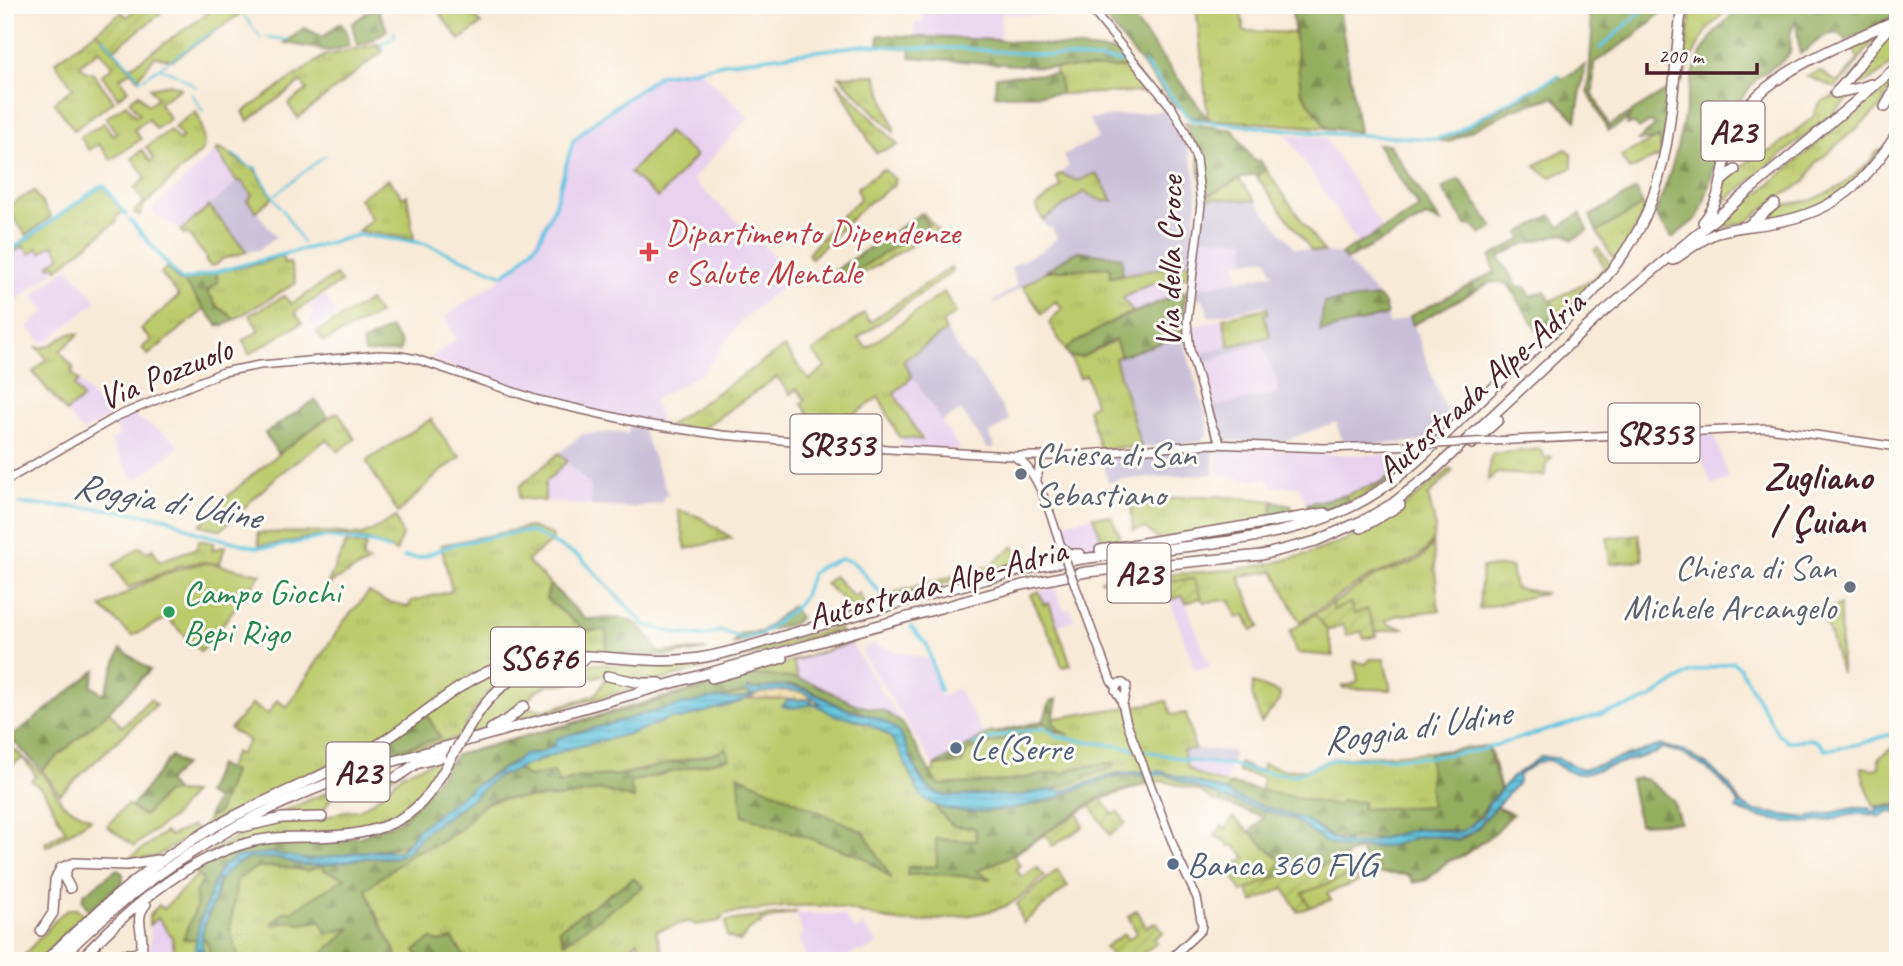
<svg xmlns="http://www.w3.org/2000/svg" width="1903" height="966" font-family="Caveat,sans-serif">
  <defs>
    <pattern id="grass-tufts" width="24" height="20" patternUnits="userSpaceOnUse" patternTransform="scale(1.75)"><rect width="24" height="20" fill="#bbca6c"/><path d="M3 7l-1-3M5 7V3M7 7l1-3M15 17l-1-3M17 17v-4M19 17l1-3" fill="none" stroke="#a2ad5e"/></pattern>
    <pattern id="forest-firs" width="22" height="20" patternUnits="userSpaceOnUse" patternTransform="scale(1.75)"><rect width="22" height="20" fill="#94ae60"/><path d="M5 1l3.5 6h-7zM16 11l3.5 6h-7z" fill="#7b8d4f"/></pattern>
    <pattern id="sand-dots" width="8" height="8" patternUnits="userSpaceOnUse" patternTransform="scale(1.75)"><rect width="8" height="8" fill="#eeda9e"/><path d="M2 2h.1M6 6h.1" fill="none" stroke="#cebb88" stroke-width="1.8" stroke-linecap="round"/></pattern>
    <pattern id="cemetery-stones" width="16" height="16" patternUnits="userSpaceOnUse" patternTransform="scale(1.75)"><rect width="16" height="16" fill="#bbca6c"/><path d="M2 7V4a2 2 0 0 1 4 0v3zM10 15v-3a2 2 0 0 1 4 0v3z" fill="#a2ad5e"/></pattern>
    <pattern id="garden-furrows" width="10" height="10" patternUnits="userSpaceOnUse" patternTransform="scale(1.75)"><rect width="10" height="10" fill="#bbca6c"/><path d="M-1 1l2-2M0 10L10 0M9 11l2-2" fill="none" stroke="#a2ad5e"/></pattern>
    <pattern id="water-rules" width="6" height="5" patternUnits="userSpaceOnUse" patternTransform="scale(1.75)"><rect width="6" height="5" fill="#60c4de"/><path d="M0 2.5h6" fill="none" stroke="#519fb4"/></pattern>
  </defs>
  <rect width="100%" height="100%" fill="#fdfcf7"/>
  <filter id="ink" filterUnits="userSpaceOnUse"><feTurbulence type="fractalNoise" baseFrequency=".0143" numOctaves="2"/><feDisplacementMap in="SourceGraphic" scale="14" xChannelSelector="R" yChannelSelector="G"/><feConvolveMatrix kernelMatrix="1 2 1 2 8 2 1 2 1" color-interpolation-filters="sRGB"/></filter>
  <filter id="wash" filterUnits="userSpaceOnUse"><feTurbulence type="fractalNoise" baseFrequency=".00686" numOctaves="4" result="noise"/><feDisplacementMap in="SourceGraphic" scale="28" xChannelSelector="R" yChannelSelector="G"/><feGaussianBlur stdDeviation="1.57" result="paint"/><feColorMatrix in="noise" values="0 0 0 0 0 0 0 0 0 0 0 0 0 0 0 0 0 1.4 0 .05"/><feComposite in="paint" operator="in"/></filter>
  <g filter="url(#wash)">
    <rect width="100%" height="100%" fill="#f8ead8"/>
    <!-- built -->
    <path fill="#e8d2ee" d="M923 5H1045L1044 16 1002 13 999 40 914 35 915 23H922Z
      M705 65V69L701 72 749 117 692 180 798 278 770 296 742 320 703 373 653 400 662 425 554 401 429 359 456 339 444 317 501 279 504 272 518 263 535 241 551 207 572 140 582 129 658 73Z
      M1286 134 1326 138 1384 231 1359 245Z
      M216 150 237 182 181 231 173 224 163 221 152 210Z
      M47 225 70 259 12 304 5 294V255Z
      M1199 238 1247 240 1245 261 1236 263 1239 281 1193 288Z
      M68 267 97 301 48 341 42 342 28 327 46 311 33 296Z
      M1165 281 1170 297 1133 312 1122 298 1146 286Z
      M325 296 337 315 315 328 309 319 314 315 309 306Z
      M1223 318 1229 346 1194 357 1191 327Z
      M1263 343 1277 381 1278 393 1209 408 1196 361 1201 364Z
      M912 377 942 422 961 451 902 446 903 438 922 439 894 392Z
      M79 381 110 417 83 432 66 412 83 398 74 386Z
      M129 413 167 435 180 446 135 481 110 441 120 435 112 421Z
      M1714 434 1729 479 1713 485 1710 482 1696 440 1699 435Z
      M1218 448 1300 451 1301 454 1398 455 1399 470 1382 482 1361 491 1307 504 1299 486 1275 487 1266 478 1253 480 1217 474Z
      M559 453 591 487V506L519 498 520 486Z
      M1093 516 1105 548 1072 553 1065 545 1057 525Z
      M1055 588 1064 610 1070 608 1074 620 1057 626 1049 604 1044 605 1039 591Z
      M1183 595 1210 667 1195 670 1170 600Z
      M851 644 894 710 903 724 884 711 857 705 812 683 798 679 793 661Z
      M871 644 929 659 940 697 957 688 985 736 934 766 864 656 863 650Z
      M1186 760 1208 764 1231 765 1225 783 1192 771Z
      M796 913 844 915 855 931 863 925 877 944 860 954 857 950 842 961H807L799 936 803 934Z
      M158 917 172 937 174 950 164 961H138L148 953 151 938 149 925Z"/>
    <!-- industrial -->
    <path fill="#c9bfd7" d="M1168 110 1185 139 1196 177 1197 200 1190 263 1122 274 1123 264 1068 254 1064 260 995 304 994 301 1017 286 1011 267 1044 249 1057 238 1052 228 1046 226 1043 220 1084 192 1102 201 1078 181 1060 174 1069 166 1063 155 1098 138 1089 119Z
      M254 168 266 186 247 200 276 237 258 250 247 252 209 206Z
      M1203 197 1256 201 1295 248 1341 254 1378 297 1324 303 1320 332 1387 315 1389 324 1410 316 1451 425 1434 441 1344 446 1336 422 1272 445 1228 441 1221 437 1209 408 1278 393 1277 381 1262 343 1200 364 1196 361 1194 357 1222 347 1269 337 1264 313 1268 312 1266 305 1209 317 1204 300 1192 296 1193 289 1273 274 1267 258 1245 261 1246 240 1199 238Z
      M946 331 965 359 973 364 1010 420 989 434 995 448H987L961 410 942 422 902 361Z
      M1182 336 1208 423V434L1200 442 1141 447 1115 358Z
      M630 424 641 426 668 495 663 497 662 503 630 508 591 506V487L559 453 583 434 618 432 628 434Z
      M1211 449 1214 453 1213 474 1124 479 1108 482 1101 456Z
      M1195 749 1233 751 1232 765 1186 759 1184 751Z"/>
    <!-- grass -->
    <path fill="url(#grass-tufts)" stroke="#82744c" stroke-width="2" d="M211 5H257L243 12 173 60 155 56 138 78 131 71 120 78 128 90 118 98 102 75 113 67 99 50 80 65 86 72H92L114 101 74 130 54 102 73 88 55 62 97 31 129 68 208 13 205 9Z
      M461 5H467L481 24 460 40 440 14Z
      M1196 5H1240L1244 31 1295 33 1301 91 1327 128 1208 119Z
      M1692 5H1734C1702 28 1696 49 1681 84Z
      M1898 24V59L1870 81 1843 89Z
      M1881 30 1849 74 1835 88 1807 76 1820 71 1835 81H1839L1859 59 1851 47 1846 45Z
      M378 44 382 52 298 118 288 104 307 90 301 82 248 121 243 112 324 56Z
      M1055 68H1132L1152 92 1061 94 1059 77 1055 74Z
      M876 75 894 129V132L839 76Z
      M837 82 898 145 876 153Z
      M1889 83 1892 84 1881 107 1816 163 1805 182 1773 201 1747 222 1716 229Z
      M170 84 181 88 159 103 170 119 156 129 148 119 134 130 141 139 111 160 99 144 89 150 80 137 104 123 113 135 116 132 106 118 126 104 136 116 139 114 130 101 139 94 148 105 157 98 150 88Z
      M1857 93 1712 212 1721 185 1731 175 1755 156 1772 150 1813 117 1817 107 1824 100 1834 96Z
      M196 111C202 124 205 137 203 150L144 205 140 215 136 214 134 212 144 202 134 188 146 178 132 158 142 150 151 162 154 159 146 147 170 130 179 141 183 138 174 127Z
      M1659 137 1662 155 1629 170 1621 156Z
      M219 148C233 153 242 167 254 168L273 197 256 211 247 200 252 195 240 180 237 182 216 150Z
      M1566 149 1572 154V168L1551 177 1540 171 1535 165Z
      M1883 149 1847 190 1803 213 1761 220 1777 206 1812 200 1840 187 1870 162 1877 151Z
      M883 169 895 179 893 186 863 207 811 259 808 254 834 223 860 199 857 188Z
      M1266 170 1324 252 1312 251 1256 176Z
      M1096 173 1113 201H1102L1084 192 1043 220 1036 206 1061 187 1056 177 1060 174 1078 181Z
      M388 179 403 197 407 195 414 239 358 231 372 219 359 198Z
      M1239 179 1256 201 1203 197V194H1212Z
      M101 187 105 188 122 212 116 218 117 221 57 269 54 265 50 267 49 265 61 256 53 244 41 253 38 248 30 254 23 246 7 257 13 266 11 267 5 259V255Z
      M34 191 51 217 26 235 7 207Z
      M1643 205 1645 208 1637 226 1615 261 1597 232Z
      M209 206 247 252 222 259 216 265 210 266 205 260 207 258 187 233 184 235 181 231Z
      M923 213 938 230 845 284 842 280 928 225 920 214Z
      M1598 248 1611 265 1559 316 1551 301 1594 278 1605 267 1594 250Z
      M282 255 284 264 290 263 296 283 235 319 217 306 207 291 218 282 216 272 263 263Z
      M1190 263 1188 276 1146 286 1123 298 1133 312 1113 321 1065 349 1049 323 1062 308 1056 301 1042 314 1023 286 1046 271 1110 267 1111 277Z
      M167 267 180 282 183 281 205 309 148 355 142 348 151 340 141 329 179 296 161 273Z
      M951 267 953 271 858 338 867 348 944 292 956 313 942 323 946 331 903 361 912 377 894 393 922 440 899 437 879 397 855 414 845 413 844 422H841L840 428 815 427V423L801 403 805 400 797 389 790 394 777 377 700 430 668 426 784 347 809 380 825 367 813 352 864 313 870 322Z
      M336 275 341 282 295 312 302 323 249 354 243 340 259 331 250 315 284 296 291 304Z
      M369 301 379 314 324 342 317 332Z
      M1267 308 1268 313 1264 314 1270 337 1229 346 1223 318Z
      M74 333 79 334 60 351 74 369 71 371 79 381 74 386 83 398 66 412 33 372 47 359 37 347C53 350 59 335 74 333Z
      M1115 340 1121 356 1115 358 1141 447 1100 449 1088 408 1095 404 1086 375 1080 378 1070 357H1082Z
      M338 412 355 439 338 452 327 439 278 475 221 530 200 525C227 494 260 468 293 443 308 432 322 420 338 412Z
      M1422 448H1427L1395 476 1360 498 1333 509 1298 517 1158 539 1145 528 1133 530 1131 507C1148 506 1163 499 1180 497 1211 494 1242 498 1274 501L1270 518 1346 501V495L1382 482Z
      M1539 449 1542 451 1544 458 1552 457 1546 466 1544 476 1497 473 1488 480 1490 459 1493 454Z
      M559 453 567 461 545 483V501L519 498 520 486Z
      M1450 469 1453 471 1428 496C1431 509 1438 525 1433 539 1422 566 1386 566 1364 580 1343 593 1321 607 1300 622L1274 571 1239 576 1260 627 1252 630 1245 615 1237 618 1230 600 1205 602 1202 600 1194 579 1133 583 1100 580 1239 569 1269 564 1308 554 1363 533 1402 508Z
      M678 510 700 517 732 538 686 549Z
      M1093 516H1111L1120 536 1114 545 1105 548Z
      M396 517 402 535 396 552C373 539 341 533 314 537 295 540 278 546 259 545L258 533 326 532 362 535 371 531Z
      M530 527 552 535 553 540 527 561 550 584 546 599 606 630 607 653H538L504 661 360 751 266 795 203 828 208 818 218 813 233 772 227 769 235 752 239 755 249 741 230 729 252 704 268 714 277 700 287 707 344 621 369 592 385 601 409 607 411 601 452 591 441 545Z
      M199 540 214 543 212 550 225 546 220 564 201 562 179 566 128 588 113 565 140 547 146 552 153 549 159 561 197 548Z
      M346 543 366 546 362 559 369 562 332 582 324 591Z
      M1433 543 1438 603 1440 610 1395 616 1385 621 1390 625 1405 628 1376 632 1367 609 1354 614 1334 610 1331 604C1347 596 1361 583 1378 575 1398 565 1420 568 1433 543Z
      M1014 546 1021 562 888 599 892 593 989 566Z
      M1482 567H1511L1515 588 1546 593 1479 609Z
      M834 576 854 597 859 593 865 605 839 617 835 614 853 608 825 584Z
      M1039 591 1044 605 1049 603 1071 665 1062 667 1056 648 1030 595Z
      M1840 605 1841 673 1828 628 1819 613Z
      M1315 614 1327 630 1334 656 1296 653 1290 631Z
      M837 627 841 631 662 680H630L603 675 566 684 548 685 536 691 518 711 490 727 467 735 479 712 520 675 575 663 661 667 690 666Z
      M857 641 793 661 798 679 757 675 876 712 929 773 934 770V766L942 765 993 733 1049 719 1167 701 1171 715 1186 713 1195 749 1183 750 1187 767C1205 782 1239 787 1261 790L1263 777 1238 772 1239 763 1254 770H1263V764L1286 770 1307 769 1334 758 1431 752 1486 746 1491 752 1501 790 1488 804 1513 814 1497 831 1464 855 1447 862 1427 880 1413 883 1409 875 1372 873 1359 850 1308 872 1286 837 1264 817 1213 800 1199 791 1164 781 1153 782 1099 800 1013 855 1020 865 1016 869 1022 877 1037 867 1044 876C1033 886 1021 899 1006 906 986 914 917 925 895 921 871 918 851 907 827 906 793 904 759 910 725 914L720 921 695 925 690 921 656 931 665 961H645L638 941 622 955 619 961H164L174 950 172 937 158 918 149 925V916L159 905 163 909 202 870 229 854 345 842 386 833 452 770 698 691 688 692 456 755 758 671Z
      M568 657C550 663 528 666 511 675 486 688 472 714 459 737L351 768 288 793 348 764 440 738 426 713 476 680 516 664Z
      M1370 659H1384L1391 690 1343 688 1342 686 1353 684 1358 680 1354 661 1366 664Z
      M606 678 644 686 505 723 527 707 546 710 592 696 597 693Z
      M1253 683 1280 693 1279 701 1261 723 1252 695Z
      M150 699 156 705 60 794 42 770 109 711 122 727Z
      M5 742 44 775 63 804 91 819 47 847 45 843 65 831 64 828 44 791 31 780 36 776 23 758 5 769 8 758Z
      M445 757C416 805 402 820 346 829L345 832 205 854 264 823 319 820 344 811 359 810 375 800 404 773Z
      M405 767 393 777 375 780 336 793 330 799 322 813 277 816V814L330 791Z
      M176 792 192 793 174 816 134 846 107 826 127 804 144 816 165 793Z
      M1233 817 1283 862 1271 875 1272 879 1242 892 1230 871 1236 863 1245 859 1244 855 1233 845 1229 846 1226 841 1215 836 1221 826 1226 829Z
      M192 826 199 830 157 856 123 863 165 832 170 836Z
      M1349 866 1358 882 1327 893 1331 900 1310 907 1302 893 1340 879Z
      M1057 870 1068 886 1023 923 1017 904Z
      M70 909H77L84 914 38 961H19L60 915Z
      M797 912 761 921V924C751 926 746 934 740 942L727 936 726 921Z"/>
    <!-- forest -->
    <path fill="url(#forest-firs)" stroke="#6f6646" stroke-width="2" d="M376 5 387 30 371 41 357 45 352 24Z
      M1095 5H1126L1133 18 1208 119 1188 117 1182 110 1175 106Z
      M1587 5H1670L1632 38 1594 63 1593 94 1609 126 1667 90V125L1662 155 1659 138 1650 141 1648 140H1638L1656 125 1650 122 1639 129 1635 124 1627 125 1629 119 1608 131 1588 92 1592 32Z
      M1744 5H1898V15L1846 41C1834 19 1815 46 1800 54L1796 21C1788 30 1791 42 1790 53L1784 60 1758 77 1734 108 1724 133 1703 206 1697 218 1672 238 1655 214C1666 187 1675 160 1681 131 1693 72 1693 45 1744 5Z
      M1339 7 1359 132 1327 128 1301 91 1292 11Z
      M340 23 346 30 350 46 329 51 285 43 304 28 323 37Z
      M879 35 999 40 1120 52 1132 68H1055L910 57 911 49 878 46Z
      M1585 65 1576 121 1554 97 1514 109 1449 142 1437 140 1455 135 1559 76 1562 79Z
      M1055 74 1059 76 1061 94 995 95 996 76Z
      M1185 123 1233 130 1253 160 1261 161 1266 170C1254 177 1250 174 1239 179 1227 184 1217 194 1203 194L1197 151Z
      M1377 144H1389L1441 223 1426 217 1346 260 1341 254 1419 208Z
      M1459 179 1493 227 1481 235 1473 226 1466 225 1442 189Z
      M1636 190 1643 205 1597 232 1590 216Z
      M1580 213 1588 230 1572 240 1564 233 1524 244 1499 257 1518 287H1525L1531 296 1545 291 1559 316 1540 335 1508 284 1491 282 1413 325 1410 316 1495 272 1490 257 1522 239 1520 233 1551 215 1560 227Z
      M920 214 928 225 842 280 834 271Z
      M1079 251 1122 257V274L1110 277V267L1046 271C1058 264 1066 255 1079 251Z
      M216 272 218 282 207 291 217 306 235 319 223 326 221 324 218 326 183 281Z
      M1186 291 1182 336 1121 356 1115 340 1082 357H1070L1065 349 1113 321Z
      M1378 297 1384 304 1387 315 1320 332 1324 303Z
      M390 328 401 344 400 352 365 353 362 343Z
      M315 400 328 417 278 454 265 433Z
      M1346 495 1347 501C1322 510 1296 514 1270 518L1274 501 1291 505 1293 512 1309 509 1307 504Z
      M550 584 585 619C627 618 636 612 658 652L708 650 665 656 607 653 606 630 586 631 546 599Z
      M792 606 800 618 794 623 762 632V636L733 644 739 634 761 632Z
      M121 649 150 670 109 711 42 770 10 738 96 670 91 686 104 694Z
      M757 675 794 678 812 683 857 705 884 711 903 724 935 781 941 785 1007 781 1058 772 1063 774 1074 768 1114 762 1113 767C1081 779 1046 796 1011 797 1000 797 990 794 979 794 963 795 940 800 928 787 906 763 912 737 879 719 866 712 851 712 838 705 823 697 808 687 790 685 775 684 762 692 748 688L746 692 679 706 560 737 555 745 541 752 526 753 518 760 491 774 418 829 409 842 400 846 328 859 306 860 271 853 237 857 223 866 215 879 196 940 183 939 197 905 195 893 203 880 194 871 223 855 243 847 286 840 325 841 360 837 405 819 456 755Z
      M1057 699 1053 722 1060 731 1070 735 1055 731 1043 722 1028 733 969 750 962 760 963 763 934 766 991 732 996 733 1043 722 1050 701Z
      M426 713 440 738 348 764Z
      M1485 747 1490 752 1500 789 1479 816 1466 829 1459 832 1432 828 1412 830 1382 838 1335 839 1308 821 1234 797 1226 792 1231 784 1337 806 1341 801 1363 802 1362 809 1430 806V753Z
      M726 748 730 758 630 782 634 799 602 790 563 797 500 799 487 803 475 812 462 828 439 843 415 852 366 889 374 910 400 961H321L319 957 351 928 326 934 321 921 300 924 292 921 275 925 272 923 285 912 292 911 345 878 324 870V865L307 871 283 867H258L237 879 230 930 240 961H211L208 945 202 936 205 924 216 897 218 885 222 876 236 864 250 858H278L301 865H325L364 858H394L409 851 424 833 476 796 491 780 513 770H519L528 777 554 772 558 784 579 777 619 775 719 752Z
      M171 756 184 765 167 782 176 792 165 793 144 816 131 807Z
      M218 765 233 772 218 813 208 818 216 799 206 794Z
      M1129 774 1144 775 1147 783 1098 798 1012 855 977 871 991 879 938 874 907 875 908 867 937 866 936 839 976 841 975 828 953 826 936 809 937 806C974 820 1023 807 1059 798L1063 794 1110 778Z
      M738 775 864 832 891 878 863 857 743 815Z
      M1639 778 1648 780 1673 800 1680 822 1639 824 1630 780Z
      M1222 798 1293 819 1325 842 1344 848 1386 847 1417 837 1435 836 1459 841 1477 829 1496 807 1512 814 1497 831 1464 855 1446 862 1427 879 1413 882 1409 874 1372 873 1359 849 1308 872 1303 865 1272 879 1271 875 1282 861 1250 832 1264 817 1219 802Z
      M117 869 123 874V882L89 911 82 900 84 894Z
      M633 878 643 887 564 943 559 929Z
      M432 939 438 942 453 939 467 961H421L415 950Z"/>
    <!-- sand -->
    <path fill="url(#sand-dots)" stroke="#9c7c64" stroke-width="2" d="M785 690 803 692 822 703 810 704 811 700 806 699H750L759 693Z"/>
    <!-- cemetery -->
    <path fill="url(#cemetery-stones)" stroke="#82744c" stroke-width="2" d="M1639 534 1643 560 1610 564 1607 538Z"/>
    <!-- garden -->
    <path fill="url(#garden-furrows)" stroke="#82744c" stroke-width="2" d="M141 5H154L160 14 113 50 97 31 122 12 127 17Z
      M1194 579 1201 598 1186 603 1183 596 1170 600 1163 581Z
      M1350 603 1354 614 1367 609 1377 636 1364 639 1361 631 1347 636 1343 624 1334 629 1327 630 1315 614 1331 604 1334 610Z
      M1102 799 1113 815 1118 812 1126 823 1110 835 1090 805Z
      M1078 813 1083 827 1052 846 1045 834Z
      M1345 856 1354 874 1303 893 1310 907 1298 912 1284 888 1253 902 1247 890 1303 865 1308 872Z
      M1137 910 1146 927 1157 922 1163 932 1154 939 1157 943 1131 961H1116L1105 947 1124 934 1128 939 1137 933 1128 916Z"/>
    <!-- pitch -->
    <path fill="#bbca6c" stroke="#82744c" stroke-width="2" d="M668 132 696 156 658 198 630 173Z
      M431 419 452 450 461 457 439 473 398 513 367 463 368 460Z
      M208 563 261 574 201 652 167 618 132 636 101 607C134 589 169 567 208 563Z
      M1898 743V805L1874 806 1865 783 1861 767 1874 769 1879 767V758Z"/>
    <!-- water -->
    <path fill="url(#water-rules)" stroke="#557284" stroke-width="2" d="M779 686C804 685 818 696 839 706 860 716 887 715 901 736 911 753 916 782 934 792 952 801 974 793 993 795 1000 795 1007 797 1015 796 1030 795 1047 787 1062 791L1116 773 1160 771 1223 790 1234 797 1308 821 1329 837 1343 843 1347 839 1348 844 1368 842 1412 830 1432 829 1454 833 1463 831 1483 816 1488 805 1511 778 1542 756 1560 759 1582 770 1661 745 1684 751 1709 766 1730 786 1740 803 1754 811 1807 818 1854 808 1869 807 1873 812 1877 811 1876 807H1898V813L1884 812 1885 815 1881 817C1857 808 1840 820 1816 822 1790 825 1760 819 1736 809L1739 805C1725 779 1692 753 1662 748L1655 753 1583 774C1549 774 1559 742 1518 776L1519 780 1516 785 1476 829 1455 841 1457 839 1435 836 1417 837 1387 847 1343 848 1325 842 1293 819 1223 798 1166 775H1119L1063 794 1059 797C1026 807 938 828 917 789 911 778 898 743 890 737 878 727 861 721 847 717 844 716 840 717 837 716 828 714 823 706 813 705 800 704 800 711 782 706L788 700H812L810 704 821 703 803 692 785 690 759 693 737 703 680 719 671 718 633 733 568 749 495 778 475 796 424 833 408 851 397 857 365 858 325 865H301L278 858H250L236 864 217 881C218 903 200 921 202 943 203 949 205 955 206 961H203L199 948 193 961 198 929 215 879 223 866 237 857 271 853 310 860 367 851H399L406 845 418 829 468 790 518 760C524 750 528 755 538 753 543 752 550 747 555 745V740L560 737C610 725 659 708 709 699 723 697 740 701 752 694L746 692V689L755 690Z"/>
    <g fill="none" stroke-linecap="round" stroke-linejoin="round">
      <!-- stream -->
      <path stroke="#60c4de" stroke-width="2" d="M244 16 261 38
        M103 37 141 80
        M267 37 288 40
        M384 51 381 44 395 37 394 31
        M160 68 178 75
        M181 77 196 87
        M144 78 218 28
        M192 94 203 111
        M233 154 251 168 255 167 280 207
        M276 194 326 155
        M282 209 303 243
        M249 263 262 262 266 259"/>
      <!-- canal -->
      <path stroke="#60c4de" stroke-width="3.5" d="M1600 48 1649 5
        M1144 63 1191 120 1321 133 1436 139 1455 133 1500 106 1559 76
        M130 220 181 280H184L359 235 423 243 503 275 518 264 538 242 554 208 573 141 595 121 660 75 691 71 724 63 864 45 918 48H958L1128 62
        M5 254 101 186 105 187 126 215
        M5 504H11
        M20 504 108 509 167 518 198 533 255 547H274L324 537 373 543 388 549
        M404 557 419 558 455 544 519 532H532L580 557 645 625 679 634 703 636 721 631 743 639 760 635 796 607 804 596 811 574 820 567 841 559 851 561 859 568 886 600
        M911 627 927 645 940 691
        M974 745 999 736 1046 728 1059 737 1142 750 1192 761 1231 765 1254 771 1295 775 1334 759 1430 757 1480 750 1639 703 1651 698 1689 673 1733 662 1740 668 1778 734 1788 741C1806 742 1812 732 1825 750L1859 744 1898 732"/>
    </g>
  </g>
  <g filter="url(#ink)">
    <g fill="none" stroke-linecap="round" stroke-linejoin="round">
      <defs>
        <path id="major" d="M1088 5 1172 108 1185 131 1196 158 1201 204 1187 322 1190 350 1212 426 1219 440 1217 444
          M1492 441 1768 428 1898 447
          M1016 458C1040 470 1054 527 1063 552
          M1037 479 1040 463
          M5 481 118 416 223 372 260 365 379 355 401 356 416 359 538 400 645 424 722 435 888 449 1013 456H1061L1211 444 1324 448 1418 445
          M1075 585 1111 681 1116 686
          M1119 683 1115 690 1121 700 1127 723 1179 860 1197 898 1202 925 1201 930 1168 961
          M1119 683H1123L1127 686 1123 704"/>
        <path id="highway" d="M1835 93C1857 72 1871 44 1894 24
          M1835 93 1860 88 1871 84
          M1885 107 1898 81
          M1721 181 1735 170
          M1703 222C1724 199 1722 160 1733 131 1753 75 1846 44 1898 19
          M1749 225 1775 204
          M1673 260C1688 251 1702 238 1719 232 1738 226 1758 226 1777 222 1837 211 1866 182 1898 132
          M1472 444 1498 420
          M1361 528 1400 505
          M1100 550 1325 513
          M1047 560 1058 556 1061 547 1069 554H1080
          M608 676 641 683H660
          M712 678 783 658
          M491 729 510 718 524 706
          M467 731C496 680 526 663 584 660
          M395 778 416 764 442 757 449 751
          M243 827 282 818 322 817
          M68 865 64 877 70 888
          M41 931 53 913 55 880 61 868 74 863 127 865 157 860
          M124 954H135L141 950C146 934 132 919 146 904
          M45 961C97 910 151 863 214 827 265 798 321 779 371 749 418 722 457 679 510 663 574 644 640 669 705 657 742 650 778 637 814 627 883 608 953 587 1023 570 1119 547 1222 552 1317 521 1343 512 1368 500 1390 483 1425 457 1456 423 1488 393 1542 341 1613 286 1645 217 1675 149 1672 77 1682 5
          M58 961C144 871 250 810 366 769L1022 585 1086 572 1262 555 1316 541 1368 518 1392 504 1429 475 1599 316 1898 66
          M79 961C124 913 182 861 247 843 267 837 290 837 311 837 352 836 399 832 427 796 436 785 443 772 450 760"/>
      </defs>
      <!-- major casing -->
      <use href="#major" stroke="#876668" stroke-width="10"/>
      <!-- highway casing -->
      <use href="#highway" stroke="#876668" stroke-width="12"/>
      <!-- major -->
      <use href="#major" stroke="#fff" stroke-width="7"/>
      <!-- highway -->
      <use href="#highway" stroke="#fff" stroke-width="9"/>
      <defs>
        <path id="major-bridge" d="M1418 445 1492 441
          M1064 556 1075 585"/>
        <path id="highway-bridge" d="M450 760 467 731"/>
      </defs>
      <!-- major-bridge casing -->
      <use href="#major-bridge" stroke="#876668" stroke-width="10" stroke-linecap="butt"/>
      <!-- highway-bridge casing -->
      <use href="#highway-bridge" stroke="#876668" stroke-width="12" stroke-linecap="butt"/>
      <!-- major-bridge -->
      <use href="#major-bridge" stroke="#fff" stroke-width="7"/>
      <!-- highway-bridge -->
      <use href="#highway-bridge" stroke="#fff" stroke-width="9"/>
    </g>
  </g>
  <!-- markers -->
  <path fill="#e0444e" stroke="#fdfcf7" stroke-width="2.5" d="M645.5 241.5h7v7h7v7h-7v7h-7v-7h-7v-7h7z"/>
  <g fill="#6b7280" stroke="#fdfcf7" stroke-width="2.5">
    <circle cx="1021" cy="474" r="7"/>
    <circle cx="1850" cy="587" r="7"/>
  </g>
  <circle fill="#2e9e5b" stroke="#fdfcf7" stroke-width="2.5" cx="169" cy="612" r="7"/>
  <g fill="#5c6f8a" stroke="#fdfcf7" stroke-width="2.5">
    <circle cx="956" cy="748" r="7"/>
    <circle cx="1173" cy="864" r="7"/>
  </g>
  <g text-anchor="middle" stroke-width="6" stroke-linejoin="round" paint-order="stroke">
    <!-- shield labels -->
    <g fill="#fdfcf7" stroke="#806168" stroke-width="2">
      <rect x="1701.5" y="101.5" width="63" height="59" rx="5"/>
      <rect x="1608.5" y="403.5" width="91" height="59" rx="5"/>
      <rect x="790.5" y="414.5" width="91" height="59" rx="5"/>
      <rect x="1107.5" y="543.5" width="63" height="59" rx="5"/>
      <rect x="491" y="627.5" width="94" height="59" rx="5"/>
      <rect x="326.5" y="742.5" width="63" height="59" rx="5"/>
    </g>
    <g font-size="33" font-weight="bold" fill="#4a1f2b">
      <text x="1733" y="143">A23</text>
      <text x="1654" y="445">SR353</text>
      <text x="836" y="456">SR353</text>
      <text x="1139" y="585">A23</text>
      <text x="538" y="669">SS676</text>
      <text x="358" y="784">A23</text>
    </g>
    <!-- health labels -->
    <g font-size="35" fill="#be3a42" stroke="#fdfcf7" text-anchor="start">
      <text x="665" y="244">Dipartimento Dipendenze<tspan x="665" dy="40">e Salute Mentale</tspan></text>
    </g>
    <!-- street labels -->
    <g font-size="35" fill="#4a1f2b" stroke="#fdfcf7">
      <text transform="translate(1169 262) rotate(-89)" y="12">Via della Croce</text>
      <text transform="translate(165 373) rotate(-22)" y="12">Via Pozzuolo</text>
      <text transform="translate(1480 386) rotate(-42)" y="12">Autostrada Alpe-Adria</text>
      <text transform="translate(937 583) rotate(-15)" y="12">Autostrada Alpe-Adria</text>
    </g>
    <!-- worship labels -->
    <g font-size="35" fill="#5b616d" stroke="#fdfcf7" text-anchor="start">
      <text x="1035" y="466">Chiesa di San<tspan x="1035" dy="40">Sebastiano</tspan></text>
      <text x="1836" y="579" text-anchor="end">Chiesa di San<tspan x="1836" dy="40">Michele Arcangelo</tspan></text>
    </g>
    <!-- leisure labels -->
    <g font-size="35" fill="#27864d" stroke="#fdfcf7" text-anchor="start">
      <text x="183" y="604">Campo Giochi<tspan x="183" dy="40">Bepi Rigo</tspan></text>
    </g>
    <!-- service labels -->
    <g font-size="35" fill="#4e5e75" stroke="#fdfcf7" text-anchor="start">
      <text x="970" y="760">Le(Serre</text>
      <text x="1187" y="876">Banca 360 FVG</text>
    </g>
    <!-- water labels -->
    <g font-size="37" font-style="italic" fill="#52596a" stroke="#fdfcf7">
      <text transform="translate(167 500) rotate(10)" y="13">Roggia di Udine</text>
      <text transform="translate(1416 726) rotate(-9)" y="13">Roggia di Udine</text>
    </g>
    <!-- quarter labels -->
    <g font-size="38" font-weight="bold" fill="#4a1f2b" stroke="#fdfcf7">
      <text x="1818" y="489">Zugliano<tspan x="1818" dy="44">/ Çuian</tspan></text>
    </g>
  </g>
  <!-- margin -->
  <rect width="1903" height="966" fill="none" stroke="#fdfcf7" stroke-width="28"/>
  <!-- scale -->
  <path d="M1647 63v10h110v-10" fill="none" stroke="#4a1f2b" stroke-width="3.5"/>
  <text x="1658" y="63" font-size="21" fill="#4a1f2b" stroke="#fdfcf7" stroke-width="5" paint-order="stroke">200 m</text>
</svg>
